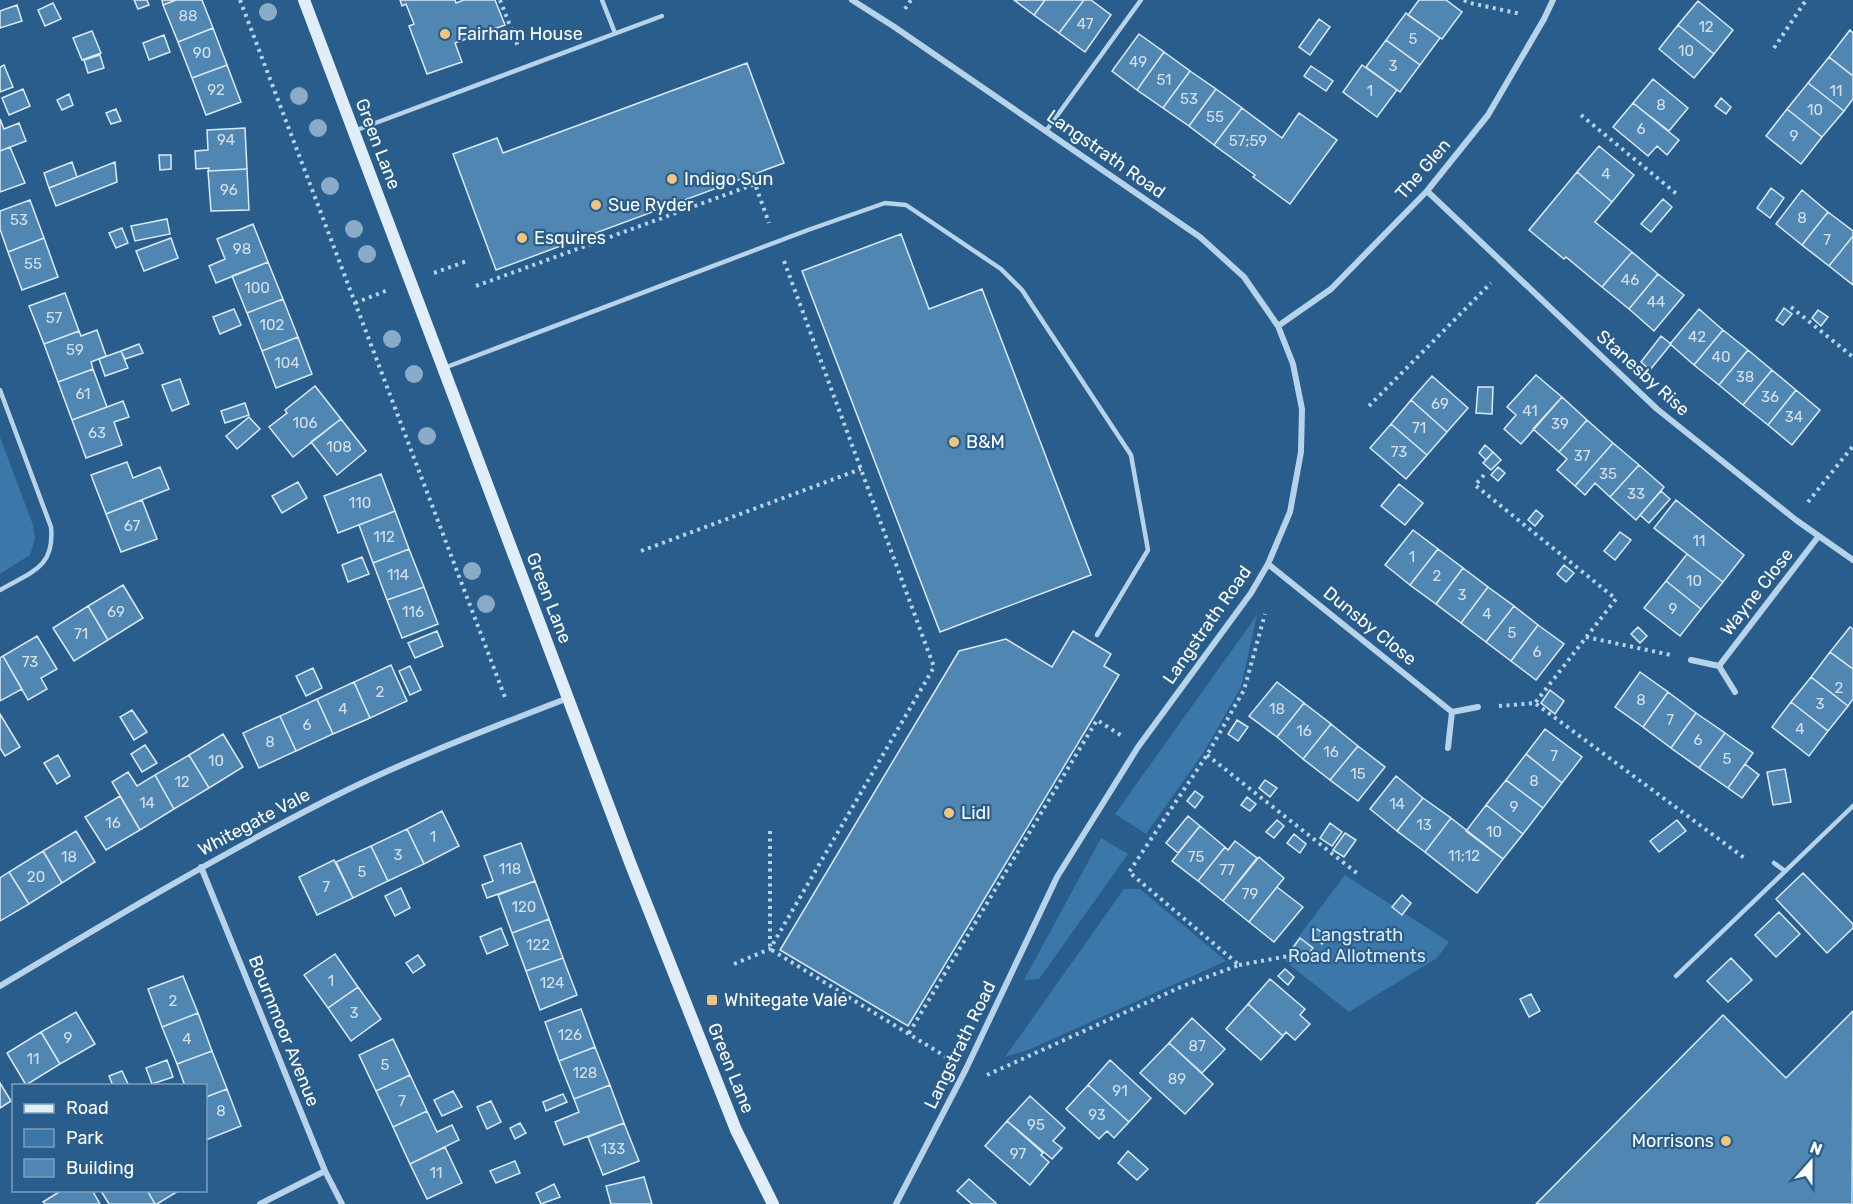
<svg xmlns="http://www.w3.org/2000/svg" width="1853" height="1204" font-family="Rubik,sans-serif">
  <rect width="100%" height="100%" fill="#285d8c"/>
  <!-- green -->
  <path fill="#3c77a9" d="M0 437 33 525 35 539 30 555 0 574Z
    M1257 615 1241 687 1204 752 1146 834 1115 814Z
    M1101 838 1128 854 1039 979 1024 980Z
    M1345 875 1449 942 1437 958 1349 1012 1285 961 1290 954 1288 951Z
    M1124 889H1140L1226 961 1028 1050 1005 1057Z"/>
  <!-- building -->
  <path fill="#5086b2" stroke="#dbebf8" stroke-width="1.5" d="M134 0H147L149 5 138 9Z
    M162 0H176L163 5Z
    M176 0H202L213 28 178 42 163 5Z
    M400 0H455L456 3 464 0H495L505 25 455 43 462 62 427 74 409 26 414 24 406 4 402 6Z
    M1014 0H1045L1034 15Z
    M1045 0H1084L1059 33 1034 15Z
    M1084 0H1091L1111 15 1085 52 1059 33Z
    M1419 0H1446L1462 12 1442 39 1408 15Z
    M1698 1 1733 30 1714 54 1678 25Z
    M53 3 61 19 45 26 38 10Z
    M17 5 22 21 0 28V11Z
    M1406 13 1440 38 1420 65 1386 40Z
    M1319 19 1330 27 1310 55 1299 47Z
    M1678 25 1714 54 1694 78 1659 49Z
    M213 28 227 65 192 78 178 42Z
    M1850 30 1853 33V76L1829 57Z
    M92 31 101 53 82 60 73 38Z
    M1139 34 1164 52 1137 90 1112 71Z
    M164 35 170 52 149 60 143 43Z
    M1386 40 1420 65 1400 92 1366 67Z
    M1164 52 1190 71 1163 108 1137 90Z
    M100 55 104 68 88 73 84 60Z
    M1829 57 1853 76V99L1844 111 1808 83Z
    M747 63 784 163 496 270 453 154 497 138 503 153Z
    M4 65 13 87 0 92V67Z
    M227 65 241 102 206 115 192 78Z
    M1362 65 1397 90 1377 117 1343 92Z
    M1311 66 1333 81 1326 91 1304 76Z
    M1190 71 1216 89 1189 126 1163 108Z
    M1653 79 1688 108 1669 131 1633 103Z
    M1808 83 1844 111 1822 137 1787 109Z
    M23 89 30 106 9 115 2 98Z
    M1216 89 1242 108 1214 145 1189 126Z
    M69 94 73 105 62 110 57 100Z
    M1721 98 1731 107 1726 114 1715 106Z
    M1633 103 1679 140 1667 155 1657 146 1648 156 1613 127Z
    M1242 108 1282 138 1299 113 1337 140 1290 204 1253 177 1255 175 1214 145Z
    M116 109 121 121 111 124 106 113Z
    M1787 109 1822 137 1801 164 1766 136Z
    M0 119 4 129 19 123 26 141 0 151Z
    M245 128 247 169 208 171 209 168 196 169 195 151 208 150 207 130Z
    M1599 146 1634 175 1612 202 1577 172Z
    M10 147 25 183 0 192V151Z
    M159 155H171V169L160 170Z
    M72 162 77 177 49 188 44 173Z
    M115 162 117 182 56 206 49 188Z
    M247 169 249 210 211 211 208 171Z
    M1577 172 1612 202 1595 222 1632 252 1602 287 1566 257 1564 259 1529 230Z
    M1771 188 1784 198 1770 218 1757 208Z
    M1802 190 1828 212 1802 245 1776 224Z
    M1663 199 1672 207 1651 232 1641 224Z
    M30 200 44 238 8 252 0 229V211Z
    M1828 212 1853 231V236L1829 266 1802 245Z
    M167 219 170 234 135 241 131 226Z
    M253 224 268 262 216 283 209 266 225 259 217 239Z
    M122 228 128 243 116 248 109 233Z
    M901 234 929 309 982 289 1091 575 940 632 802 271Z
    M1853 236V285L1829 266Z
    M44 238 58 277 22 290 8 252Z
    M171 238 178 258 144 271 136 251Z
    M1632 252 1658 274 1629 309 1602 287Z
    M268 262 283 299 247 313 232 276Z
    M1658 274 1684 295 1654 331 1629 309Z
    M65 293 79 331 44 344 29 306Z
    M283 299 298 337 262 351 247 313Z
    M1784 308 1792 314 1783 325 1776 320Z
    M234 309 241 325 220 334 213 317Z
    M1699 309 1723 330 1694 365 1670 344Z
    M1818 310 1828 317 1821 326 1812 318Z
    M97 330 106 356 91 362 93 369 58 382 44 344 79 331 81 336Z
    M1723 330 1748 350 1719 385 1694 365Z
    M1661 336 1671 344 1650 370 1641 362Z
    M298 337 312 374 276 388 262 351Z
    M139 344 143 353 125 359 121 351Z
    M1748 350 1772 370 1743 405 1719 385Z
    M121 351 128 368 105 376 99 359Z
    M93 369 107 407 72 420 58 382Z
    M1772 370 1796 390 1768 425 1743 405Z
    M1536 375 1562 397 1521 444 1504 429 1516 415 1507 407Z
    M1432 376 1468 408 1447 432 1411 400Z
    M180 379 189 404 172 411 162 385Z
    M315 386 341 419 293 457 269 427 287 413 285 410Z
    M1478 387H1493L1492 414 1476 413Z
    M1796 390 1820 410 1792 445 1768 425Z
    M1562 397 1587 420 1559 452 1533 429Z
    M1411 400 1447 432 1427 455 1391 424Z
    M123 401 129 417 114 422 122 445 86 458 72 420Z
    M245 403 249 415 225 423 221 411Z
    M249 417 260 429 237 449 226 436Z
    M341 419 366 451 337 475 311 442Z
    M1587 420 1613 443 1575 486 1557 470 1567 459 1559 452Z
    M1391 424 1427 455 1406 479 1370 448Z
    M1613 443 1639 465 1610 497 1595 483 1585 495 1575 486Z
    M1485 445 1493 452 1486 460 1479 453Z
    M1493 452 1501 460 1491 470 1483 463Z
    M127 462 133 478 160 467 169 489 106 514 91 475Z
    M1639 465 1664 487 1636 520 1610 497Z
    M1498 467 1505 473 1498 481 1491 475Z
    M381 474 395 511 338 533 324 496Z
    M298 482 307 498 282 513 272 496Z
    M1399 484 1423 503 1405 525 1381 506Z
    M1661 491 1670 499 1649 523 1640 515Z
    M142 500 157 539 121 552 106 514Z
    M1676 500 1744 555 1723 582 1654 528Z
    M1536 510 1543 516 1535 526 1528 520Z
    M395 511 409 549 373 563 359 525Z
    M1413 530 1438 549 1410 585 1385 565Z
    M1620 532 1631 540 1615 560 1604 551Z
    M409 549 424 587 387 600 373 563Z
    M1438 549 1463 568 1436 604 1410 585Z
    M1687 554 1723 582 1701 609 1666 581Z
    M362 557 369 574 348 582 342 565Z
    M1564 565 1574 573 1566 582 1557 574Z
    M1463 568 1488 587 1461 623 1436 604Z
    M1666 581 1701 609 1680 636 1644 608Z
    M123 585 143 618 108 640 88 606Z
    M424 587 438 624 402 638 387 600Z
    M1488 587 1514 606 1486 642 1461 623Z
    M88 606 108 640 74 661 53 628Z
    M1514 606 1538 625 1511 661 1486 642Z
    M1538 625 1564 644 1536 680 1511 661Z
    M1638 627 1647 636 1640 643 1631 634Z
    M1850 627 1853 629V669L1830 652Z
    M437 631 443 646 415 658 408 643Z
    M1073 631 1111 654 1104 666 1119 675 908 1026 780 950 959 651 1006 639 1052 667Z
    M37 636 57 669 41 678 47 689 28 700 3 656Z
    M1830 652 1853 669V699L1848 706 1811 677Z
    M3 656 22 689 0 701V658Z
    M391 665 407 701 370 718 354 682Z
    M410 666 421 690 410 695 399 671Z
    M313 668 322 688 306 696 296 676Z
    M1640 672 1668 692 1643 727 1615 707Z
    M1811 677 1848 706 1828 731 1791 702Z
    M354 682 370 718 333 734 317 699Z
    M1277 682 1304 703 1277 737 1249 716Z
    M1550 690 1564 701 1555 714 1541 703Z
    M1668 692 1696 713 1671 748 1643 727Z
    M317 699 333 734 296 751 280 716Z
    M1791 702 1828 731 1809 756 1772 727Z
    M1304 703 1331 724 1303 759 1277 737Z
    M132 710 147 732 134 740 120 717Z
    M1696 713 1725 733 1699 768 1671 748Z
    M0 714 20 747 5 756 0 748Z
    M280 716 296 751 259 768 243 733Z
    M1237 720 1248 727 1238 741 1228 734Z
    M1331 724 1358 746 1330 780 1303 759Z
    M1545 729 1582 757 1562 783 1526 754Z
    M1725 733 1753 753 1728 788 1699 768Z
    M223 734 243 767 209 788 189 755Z
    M145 745 157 763 142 772 131 754Z
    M1358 746 1385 767 1358 801 1330 780Z
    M1526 754 1562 783 1543 808 1506 780Z
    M58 755 70 776 57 784 44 763Z
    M189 755 209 788 174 809 155 775Z
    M1745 764 1759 775 1742 798 1728 788Z
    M1785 769 1791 802 1773 805 1767 772Z
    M128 772 137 786 155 775 174 809 140 830 112 782Z
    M1396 776 1423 798 1397 831 1370 809Z
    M1265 780 1277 788 1270 797 1259 788Z
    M1506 780 1543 808 1523 834 1486 805Z
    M1195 791 1203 797 1195 808 1187 801Z
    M120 796 140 830 106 850 85 817Z
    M1247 797 1256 804 1250 811 1241 805Z
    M1423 798 1451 818 1425 852 1397 831Z
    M1486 805 1523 834 1503 859 1466 831Z
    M442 811 459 846 424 864 407 829Z
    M1188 816 1200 826 1178 853 1166 843Z
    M1451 818 1503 859 1477 893 1425 852Z
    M1277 820 1284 826 1274 838 1266 832Z
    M1677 820 1686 831 1659 852 1650 841Z
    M1330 823 1342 832 1332 846 1320 838Z
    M1200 826 1225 847 1198 881 1172 861Z
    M407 829 424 864 388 881 371 846Z
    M76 831 95 862 62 883 43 851Z
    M1345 833 1356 840 1344 857 1333 850Z
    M1294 834 1306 844 1300 853 1287 843Z
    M1235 841 1257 858 1223 901 1198 881 1225 847 1228 850Z
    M521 843 535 881 487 898 482 885 493 881 484 856Z
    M371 846 388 881 353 898 336 862Z
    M43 851 62 883 29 904 9 872Z
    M1259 857 1284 878 1249 922 1223 901Z
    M334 860 353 898 317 915 299 877Z
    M9 872 29 904 0 921V878Z
    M1803 873 1853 924V928L1827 953 1776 899Z
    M535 881 549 919 512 933 498 895Z
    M1277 887 1303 907 1274 942 1249 922Z
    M401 888 410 908 395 916 385 896Z
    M1402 895 1411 903 1402 915 1392 907Z
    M1779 912 1800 934 1776 957 1755 935Z
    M549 919 563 958 526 971 512 933Z
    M501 928 508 945 487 954 480 937Z
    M1317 929 1328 937 1322 944 1311 936Z
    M1300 938 1313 948 1304 960 1292 949Z
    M335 954 358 987 328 1008 304 975Z
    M418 955 425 965 413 973 406 963Z
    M563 958 577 995 540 1010 526 971Z
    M1731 958 1752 980 1728 1002 1707 981Z
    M1285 969 1294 977 1288 985 1278 976Z
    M183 976 198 1013 162 1027 148 989Z
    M1270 979 1305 1009 1300 1015 1310 1024 1295 1040 1286 1032 1283 1036 1248 1004Z
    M358 987 381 1019 351 1041 328 1008Z
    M1531 994 1540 1011 1529 1017 1520 999Z
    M1248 1004 1283 1036 1261 1060 1226 1029Z
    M581 1009 595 1047 559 1061 545 1022Z
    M1853 1011 1852 1204H1536L1723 1015 1786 1078Z
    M76 1012 95 1044 60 1064 41 1032Z
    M198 1013 212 1051 177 1064 162 1027Z
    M1192 1018 1225 1049 1202 1073 1169 1043Z
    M41 1032 60 1064 26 1085 7 1053Z
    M393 1039 410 1075 376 1091 359 1055Z
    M1169 1043 1213 1084 1185 1114 1140 1073Z
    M595 1047 610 1085 574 1099 559 1061Z
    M212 1051 227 1089 206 1097V1086H185L177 1064Z
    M167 1060 173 1077 152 1084 146 1068Z
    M1110 1060 1151 1098 1129 1122 1088 1085Z
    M122 1071 129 1086H113L109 1076Z
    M410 1075 427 1111 393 1127 376 1091Z
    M0 1083 11 1101 0 1108Z
    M610 1085 624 1123 564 1145 555 1122 579 1112 574 1099Z
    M1088 1085 1129 1122 1114 1138 1107 1131 1099 1139 1066 1109Z
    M227 1089 241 1126 206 1140V1097Z
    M453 1091 462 1107 442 1116 434 1100Z
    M563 1094 567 1102 546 1111 543 1102Z
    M1030 1096 1065 1128 1053 1141 1062 1148 1052 1159 1007 1121Z
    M491 1101 501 1122 487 1129 477 1107Z
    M427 1111 437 1132 452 1125 459 1140 410 1164 393 1127Z
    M1007 1121 1043 1153 1041 1155 1049 1162 1030 1185 985 1146Z
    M520 1123 526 1133 515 1139 510 1128Z
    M624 1123 639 1161 603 1175 588 1137Z
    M445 1147 462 1183 427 1199 410 1164Z
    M1128 1151 1148 1169 1137 1180 1118 1163Z
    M515 1161 520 1173 496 1183 490 1171Z
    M644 1177 652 1204H611L606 1186Z
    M969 1179 996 1203 995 1204H972L957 1191Z
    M554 1184 560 1197 541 1204 536 1193Z
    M62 1190H92L100 1204H45L43 1202Z
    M147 1190 155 1204H109L101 1191Z
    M147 1190H180L157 1204H155Z"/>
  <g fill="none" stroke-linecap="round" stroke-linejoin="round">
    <!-- path -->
    <path stroke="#b7d3ea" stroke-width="4" stroke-dasharray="3 4.5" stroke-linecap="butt" d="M240 0 506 700
      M500 0 519 49
      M1464 0 1470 3 1521 14
      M905 9 911 0
      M1774 48 1806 0
      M1581 115 1678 195
      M434 273 467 261
      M476 286 755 184 769 223
      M355 303 388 290
      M1791 307 1853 357
      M1369 406 1491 283
      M1484 475 1475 485 1616 599 1535 703
      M1808 502 1853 446
      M641 551 861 469
      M1586 637 1671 655
      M1499 706 1535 703 1747 860
      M1207 755 1358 874
      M770 831V949L948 1058
      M734 964 770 949 934 667 784 261
      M1239 965 1289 956
      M909 1033 1097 720 1122 736
      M987 1075 1183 986 1239 965 1129 872 1207 755 1244 690 1265 614"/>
    <!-- lane -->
    <path stroke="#b7d3ea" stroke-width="4.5" d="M602 0 615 33
      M354 131 662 16
      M1046 131 1141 0
      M444 368 808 230 885 203 906 205 1001 269 1022 290 1131 455 1148 550 1097 635
      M0 390 51 527C55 568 31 572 0 590
      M1774 863 1785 871
      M1676 976 1853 806"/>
    <!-- street -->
    <path stroke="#b7d3ea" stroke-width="6" d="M852 0 893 26 1200 237 1244 277 1278 326 1293 364 1302 409 1301 452 1290 512 1268 564 1251 593 1138 747 1057 877 966 1069 896 1204
      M1427 191 1657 409 1796 520 1853 560
      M1278 326 1331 289 1427 191 1488 115 1544 19 1553 0
      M1268 564 1452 712
      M1691 660 1719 666 1735 692
      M1719 666 1818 537
      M1448 748 1452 712 1478 707
      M201 867 325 1171 342 1204
      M0 986C107 922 214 858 325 801 403 761 486 730 568 698
      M260 1204 325 1171"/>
    <!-- secondary -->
    <path stroke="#e1eef8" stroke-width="12" d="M304 0 631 865 736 1130 773 1204"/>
  </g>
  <!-- trees -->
  <g fill="#8aabc7">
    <circle cx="268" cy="12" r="9"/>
    <circle cx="299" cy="96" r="9"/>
    <circle cx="318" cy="128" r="9"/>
    <circle cx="330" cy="186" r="9"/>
    <circle cx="354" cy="229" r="9"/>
    <circle cx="367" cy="254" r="9"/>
    <circle cx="392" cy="339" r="9"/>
    <circle cx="414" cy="374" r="9"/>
    <circle cx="427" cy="436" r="9"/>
    <circle cx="472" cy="571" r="9"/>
    <circle cx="486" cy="604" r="9"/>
  </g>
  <!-- markers -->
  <g fill="#f2c57d" stroke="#285d8c" stroke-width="2">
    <circle cx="445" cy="34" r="6"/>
    <circle cx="672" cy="179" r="6"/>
    <circle cx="596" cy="205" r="6"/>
    <circle cx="522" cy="238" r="6"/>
    <circle cx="954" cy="442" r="6"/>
    <circle cx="949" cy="813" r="6"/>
    <rect x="706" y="994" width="12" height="12" rx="3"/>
    <circle cx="1726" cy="1141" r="6"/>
  </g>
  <g text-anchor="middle" stroke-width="4.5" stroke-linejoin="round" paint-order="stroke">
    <!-- number labels -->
    <g font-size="15" fill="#d3e1ec">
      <text x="188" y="21">88</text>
      <text x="1085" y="29">47</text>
      <text x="1706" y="32">12</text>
      <text x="1413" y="44">5</text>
      <text x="1686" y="56">10</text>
      <text x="202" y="58">90</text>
      <text x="1138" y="67">49</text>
      <text x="1393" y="71">3</text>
      <text x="1164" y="85">51</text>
      <text x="216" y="95">92</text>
      <text x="1370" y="96">1</text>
      <text x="1836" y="96">11</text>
      <text x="1189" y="104">53</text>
      <text x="1661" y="110">8</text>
      <text x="1815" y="115">10</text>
      <text x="1215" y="122">55</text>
      <text x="1641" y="134">6</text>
      <text x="1794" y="141">9</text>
      <text x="226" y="145">94</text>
      <text x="1248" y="146">57;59</text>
      <text x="1606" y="179">4</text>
      <text x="229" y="195">96</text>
      <text x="1802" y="223">8</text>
      <text x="19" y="225">53</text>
      <text x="1827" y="245">7</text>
      <text x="242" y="254">98</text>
      <text x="33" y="269">55</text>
      <text x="1630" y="285">46</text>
      <text x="257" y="293">100</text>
      <text x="1656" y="307">44</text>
      <text x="54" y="323">57</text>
      <text x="272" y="330">102</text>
      <text x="1697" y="342">42</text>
      <text x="75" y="355">59</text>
      <text x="1721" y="362">40</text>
      <text x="287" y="368">104</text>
      <text x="1745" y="382">38</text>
      <text x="83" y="399">61</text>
      <text x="1770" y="402">36</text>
      <text x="1440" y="409">69</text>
      <text x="1530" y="416">41</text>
      <text x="1794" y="422">34</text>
      <text x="305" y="428">106</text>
      <text x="1560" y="429">39</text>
      <text x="1419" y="433">71</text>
      <text x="97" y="438">63</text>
      <text x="339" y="452">108</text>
      <text x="1399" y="457">73</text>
      <text x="1582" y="461">37</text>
      <text x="1608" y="479">35</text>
      <text x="1636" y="499">33</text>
      <text x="360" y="508">110</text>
      <text x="132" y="531">67</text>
      <text x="384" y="542">112</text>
      <text x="1699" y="546">11</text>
      <text x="1412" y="562">1</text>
      <text x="398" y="580">114</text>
      <text x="1437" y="581">2</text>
      <text x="1694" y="586">10</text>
      <text x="1462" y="600">3</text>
      <text x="1673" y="614">9</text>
      <text x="116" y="617">69</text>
      <text x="413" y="617">116</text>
      <text x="1487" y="619">4</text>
      <text x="1512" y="638">5</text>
      <text x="81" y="639">71</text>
      <text x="1537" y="657">6</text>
      <text x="30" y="667">73</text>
      <text x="1839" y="693">2</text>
      <text x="380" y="697">2</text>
      <text x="1641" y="705">8</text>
      <text x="1820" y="709">3</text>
      <text x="343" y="714">4</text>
      <text x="1277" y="714">18</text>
      <text x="1670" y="725">7</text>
      <text x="307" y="730">6</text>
      <text x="1800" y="734">4</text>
      <text x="1304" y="736">16</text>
      <text x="1698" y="745">6</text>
      <text x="270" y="747">8</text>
      <text x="1331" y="757">16</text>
      <text x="1554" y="761">7</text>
      <text x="1727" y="764">5</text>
      <text x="216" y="766">10</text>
      <text x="1358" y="779">15</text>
      <text x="1534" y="786">8</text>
      <text x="182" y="787">12</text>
      <text x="147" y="808">14</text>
      <text x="1397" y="809">14</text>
      <text x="1514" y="812">9</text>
      <text x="113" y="828">16</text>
      <text x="1424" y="830">13</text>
      <text x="1494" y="837">10</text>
      <text x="433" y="842">1</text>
      <text x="398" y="860">3</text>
      <text x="1464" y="861">11;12</text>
      <text x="69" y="862">18</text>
      <text x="1196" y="862">75</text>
      <text x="510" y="874">118</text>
      <text x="1227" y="875">77</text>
      <text x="362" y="877">5</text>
      <text x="36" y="882">20</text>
      <text x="326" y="892">7</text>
      <text x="1250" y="899">79</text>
      <text x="524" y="912">120</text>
      <text x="538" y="950">122</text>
      <text x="331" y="986">1</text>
      <text x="552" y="988">124</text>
      <text x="173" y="1006">2</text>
      <text x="354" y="1018">3</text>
      <text x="570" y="1040">126</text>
      <text x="68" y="1043">9</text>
      <text x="187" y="1044">4</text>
      <text x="1197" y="1051">87</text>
      <text x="33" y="1064">11</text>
      <text x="385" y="1070">5</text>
      <text x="585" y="1078">128</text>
      <text x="1177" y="1084">89</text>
      <text x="1120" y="1096">91</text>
      <text x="402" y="1106">7</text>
      <text x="221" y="1116">8</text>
      <text x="1097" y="1120">93</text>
      <text x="1036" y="1130">95</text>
      <text x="613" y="1154">133</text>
      <text x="1018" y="1159">97</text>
      <text x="436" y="1178">11</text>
    </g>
    <!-- poi labels -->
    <g font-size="18" fill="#fff" stroke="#285d8c" text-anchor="start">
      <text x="457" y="40">Fairham House</text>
      <text x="684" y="185">Indigo Sun</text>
      <text x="608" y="211">Sue Ryder</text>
      <text x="534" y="244">Esquires</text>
      <text x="966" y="448">B&amp;M</text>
      <text x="961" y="819">Lidl</text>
      <text x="724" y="1006">Whitegate Vale</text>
      <text x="1714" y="1147" text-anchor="end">Morrisons</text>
    </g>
    <!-- street labels -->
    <g font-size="18" fill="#fff" stroke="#285d8c">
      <text transform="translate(378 144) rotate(69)" y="6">Green Lane</text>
      <text transform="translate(1106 154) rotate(35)" y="6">Langstrath Road</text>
      <text transform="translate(1423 169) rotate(-49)" y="6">The Glen</text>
      <text transform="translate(1643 373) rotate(42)" y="6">Stanesby Rise</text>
      <text transform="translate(1757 592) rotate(-52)" y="6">Wayne Close</text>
      <text transform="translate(549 598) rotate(69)" y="6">Green Lane</text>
      <text transform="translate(1207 625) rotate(-55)" y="6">Langstrath Road</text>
      <text transform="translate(1370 626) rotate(39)" y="6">Dunsby Close</text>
      <text transform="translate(254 822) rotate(-28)" y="6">Whitegate Vale</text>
      <text transform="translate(284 1031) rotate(68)" y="6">Bournmoor Avenue</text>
      <text transform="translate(960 1045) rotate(-64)" y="6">Langstrath Road</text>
      <text transform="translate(731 1068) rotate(68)" y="6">Green Lane</text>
    </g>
    <!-- park labels -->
    <g font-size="18" fill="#dbebf8" stroke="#285d8c">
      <text x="1357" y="941">Langstrath<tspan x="1357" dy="21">Road Allotments</tspan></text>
    </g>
  </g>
  <!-- legend -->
  <rect x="12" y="1084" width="195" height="108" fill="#285d8c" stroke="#7e9eba" stroke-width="1.5"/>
  <rect x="24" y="1104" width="30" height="9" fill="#e1eef8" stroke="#7e9eba" stroke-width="1.5"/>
  <text x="66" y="1114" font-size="18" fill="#ffffff">Road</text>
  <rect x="24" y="1129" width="30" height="18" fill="#3c77a9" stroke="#7e9eba" stroke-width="1.5"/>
  <text x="66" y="1144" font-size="18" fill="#ffffff">Park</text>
  <rect x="24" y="1159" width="30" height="18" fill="#5086b2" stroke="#7e9eba" stroke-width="1.5"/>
  <text x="66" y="1174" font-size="18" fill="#ffffff">Building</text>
  <!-- north arrow -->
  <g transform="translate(1811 1162) rotate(21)" stroke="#285d8c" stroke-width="4.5" paint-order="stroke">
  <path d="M0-4.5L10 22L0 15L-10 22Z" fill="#ffffff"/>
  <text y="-9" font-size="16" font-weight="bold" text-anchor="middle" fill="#ffffff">N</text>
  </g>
</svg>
